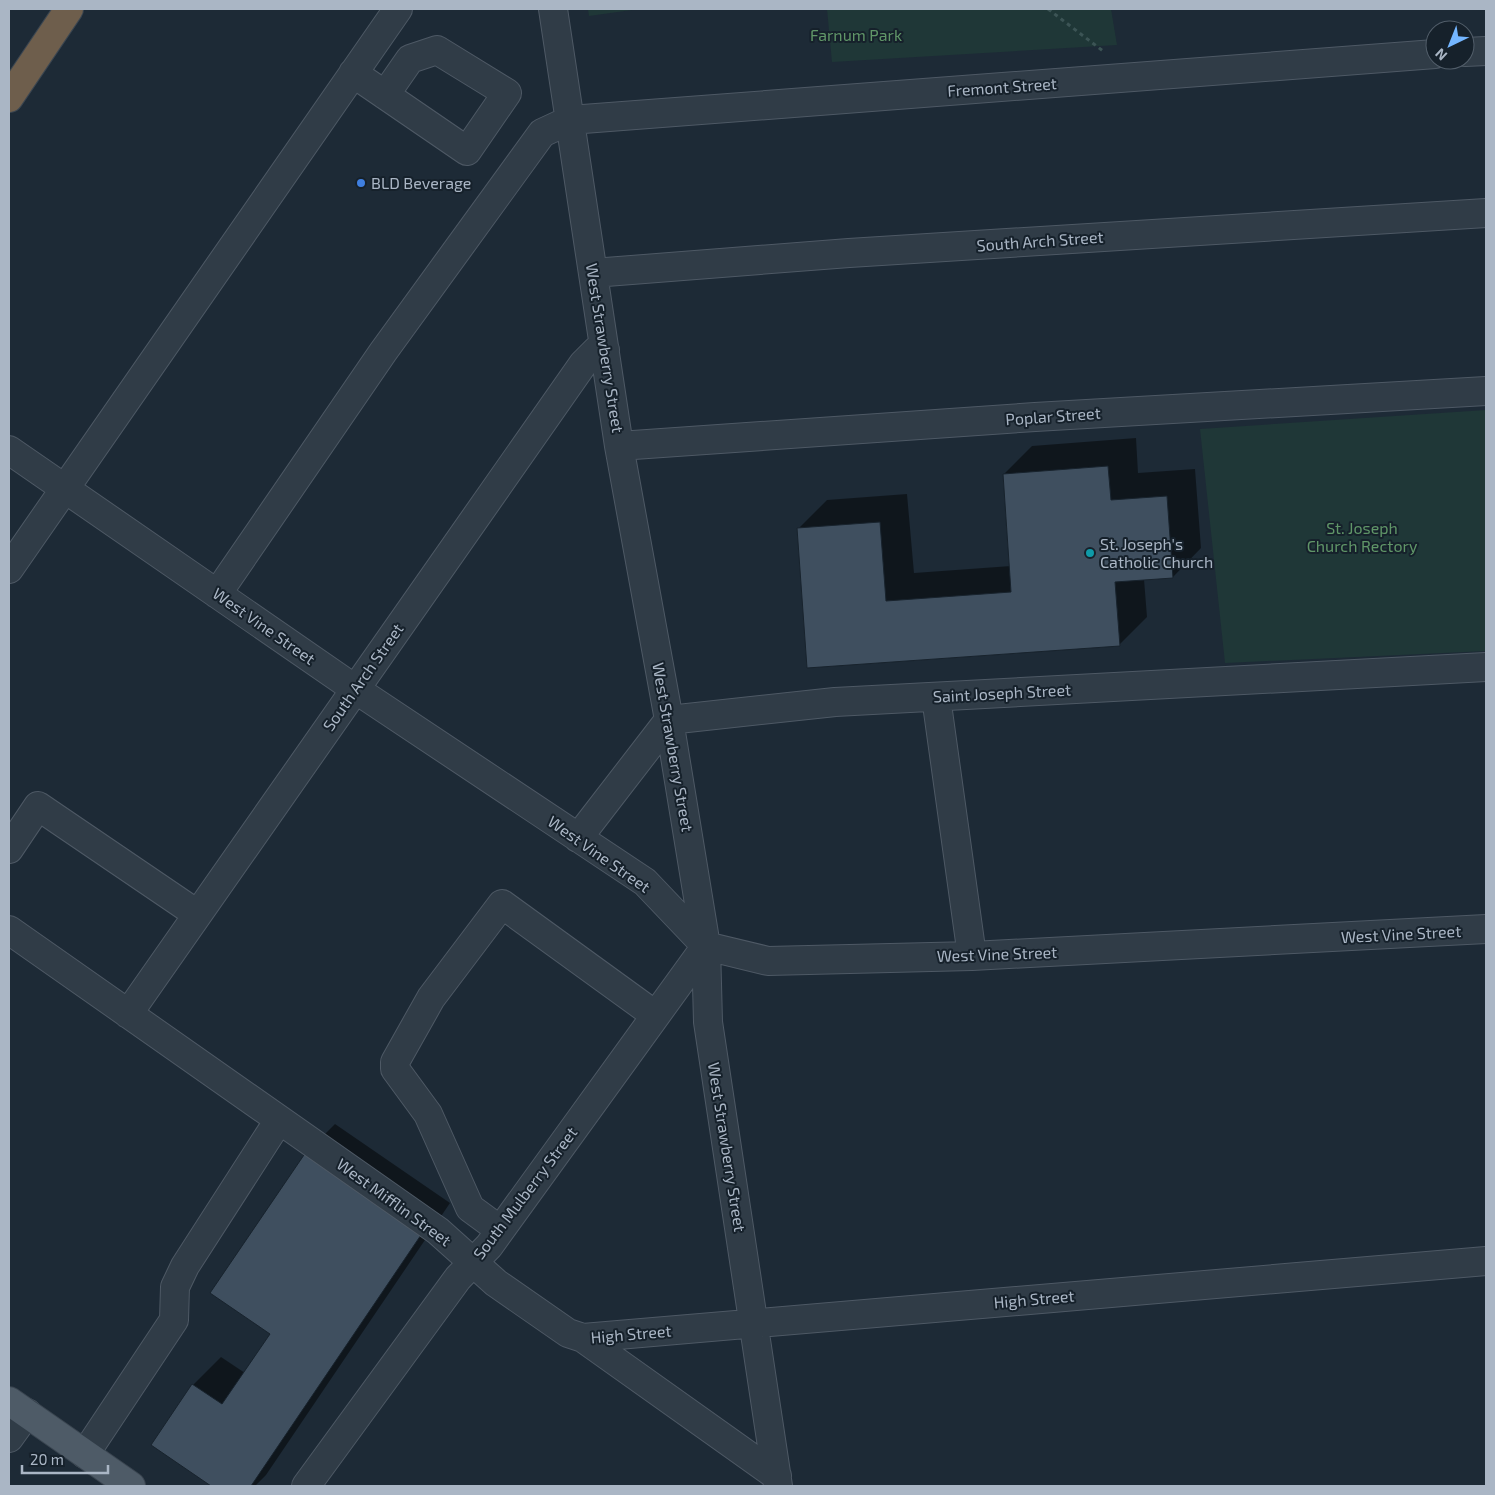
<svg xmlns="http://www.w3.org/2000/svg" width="1495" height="1495" font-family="'Exo 2',sans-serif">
  <rect width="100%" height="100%" fill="#1d2a36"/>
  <!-- green -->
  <path fill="#1f3737" d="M588 9H639L589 16Z
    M827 9H1111L1117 45 832 62Z
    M1486 410V651L1225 663 1200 429Z"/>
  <!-- shadow -->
  <path fill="#0007" d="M1136 438 1138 473 1195 469 1201 548 1173 577 1144 579 1147 617 1119 645 808 667 799 528 827 500 907 494 914 573 1011 566 1004 474 1032 446Z
    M335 1124 450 1203 266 1475 255 1486H213L152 1445 193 1385 221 1357 245 1373 272 1333 307 1152Z"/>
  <!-- building -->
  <path fill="#3f4f5f" stroke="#18232d" d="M1108 466 1111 500 1167 496 1173 578 1115 582 1120 646 807 668 797 528 880 522 886 601 1011 592 1003 474Z
    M306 1152 423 1232 251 1486H211L151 1445 192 1384 222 1404 270 1334 210 1293Z"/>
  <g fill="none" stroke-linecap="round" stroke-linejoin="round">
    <defs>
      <path id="minor" d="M553 9 619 446 669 720 706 946 708 1022 778 1486
        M1465 52 1486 51
        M353 73 467 151 507 93 437 50 410 59 385 95
        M593 273 849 253 1486 213
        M619 446 1035 417 1486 391
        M9 450 355 689 645 882 706 946 768 961 972 956 1486 929
        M9 569 398 9
        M217 594 383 352 542 133 570 120 1435 54
        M936 697 972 956
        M578 838 669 720 835 702 1486 667
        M9 849 38 806 197 914
        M9 930 438 1231 496 1283 568 1333 583 1338 777 1476
        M128 1014 583 364 597 350H605
        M500 1230 470 1208 428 1114 395 1069V1062L431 998 502 904 655 1015
        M583 1338 1486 1261
        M9 1438 27 1413
        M85 1454 174 1320 175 1287 185 1266 279 1120
        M306 1486 458 1278 489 1246 706 946"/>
      <path id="major" d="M9 1401 131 1486"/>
      <path id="highway" d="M9 98 69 9"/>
    </defs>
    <!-- minor casing -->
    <use href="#minor" stroke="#4e5965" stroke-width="30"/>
    <!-- major casing -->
    <use href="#major" stroke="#3a4550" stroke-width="30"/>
    <!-- highway casing -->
    <use href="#highway" stroke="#3b4651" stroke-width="30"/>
    <!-- path -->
    <path stroke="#3c5455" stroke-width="3" stroke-dasharray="4 4" stroke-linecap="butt" d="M1048 9 1103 51"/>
    <!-- minor -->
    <use href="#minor" stroke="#303c47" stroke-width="28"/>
    <!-- major -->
    <use href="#major" stroke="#4e5b67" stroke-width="28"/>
    <!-- highway -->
    <use href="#highway" stroke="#6e5e4c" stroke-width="28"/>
  </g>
  <!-- markers -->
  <circle fill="#3f7fe0" stroke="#16212b" stroke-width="2" cx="361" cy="183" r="5"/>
  <circle fill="#0f9aa8" stroke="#16212b" stroke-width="2" cx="1090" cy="553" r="5"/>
  <g text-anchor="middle" stroke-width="4" stroke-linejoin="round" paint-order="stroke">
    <!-- park labels -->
    <g font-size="16" fill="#609668" stroke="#16212b">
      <text x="856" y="41">Farnum Park</text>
      <text x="1362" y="534">St. Joseph<tspan x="1362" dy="18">Church Rectory</tspan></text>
    </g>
    <!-- street labels -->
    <g font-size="16" fill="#aab6c5" stroke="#16212b">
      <text transform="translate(1002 87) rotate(-4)" y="6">Fremont Street</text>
      <text transform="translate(1040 241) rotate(-4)" y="6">South Arch Street</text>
      <text transform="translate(605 348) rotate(81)" y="6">West Strawberry Street</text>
      <text transform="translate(1053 416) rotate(-4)" y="6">Poplar Street</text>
      <text transform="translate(264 626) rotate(35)" y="6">West Vine Street</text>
      <text transform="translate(363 677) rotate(-55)" y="6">South Arch Street</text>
      <text transform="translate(1002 693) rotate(-3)" y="6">Saint Joseph Street</text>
      <text transform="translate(673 747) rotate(80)" y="6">West Strawberry Street</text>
      <text transform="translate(599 854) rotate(35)" y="6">West Vine Street</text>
      <text transform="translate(1401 934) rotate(-3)" y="6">West Vine Street</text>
      <text transform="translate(997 954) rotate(-2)" y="6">West Vine Street</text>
      <text transform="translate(727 1147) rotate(81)" y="6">West Strawberry Street</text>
      <text transform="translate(525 1193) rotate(-53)" y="6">South Mulberry Street</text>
      <text transform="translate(394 1202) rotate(36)" y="6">West Mifflin Street</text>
      <text transform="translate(1034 1299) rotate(-5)" y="6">High Street</text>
      <text transform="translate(631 1334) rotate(-5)" y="6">High Street</text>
    </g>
    <!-- poi labels -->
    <g font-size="16" fill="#aab6c5" stroke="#16212b" text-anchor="start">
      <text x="371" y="189">BLD Beverage</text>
      <text x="1100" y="550">St. Joseph's<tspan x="1100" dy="18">Catholic Church</tspan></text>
    </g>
  </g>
  <!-- border -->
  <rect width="1495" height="1495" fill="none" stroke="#aab6c5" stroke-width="20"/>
  <!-- north arrow -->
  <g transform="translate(1450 45) rotate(223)"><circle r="24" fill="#16212b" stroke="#515d69"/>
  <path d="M0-4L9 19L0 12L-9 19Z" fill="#74b6ff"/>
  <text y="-8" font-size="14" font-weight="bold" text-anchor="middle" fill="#aab6c5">N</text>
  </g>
  <!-- scale -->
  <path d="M22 1465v8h86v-8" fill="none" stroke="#aab6c5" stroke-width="2.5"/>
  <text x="30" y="1465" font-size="15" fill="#aab6c5" stroke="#16212b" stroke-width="4" paint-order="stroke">20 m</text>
</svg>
